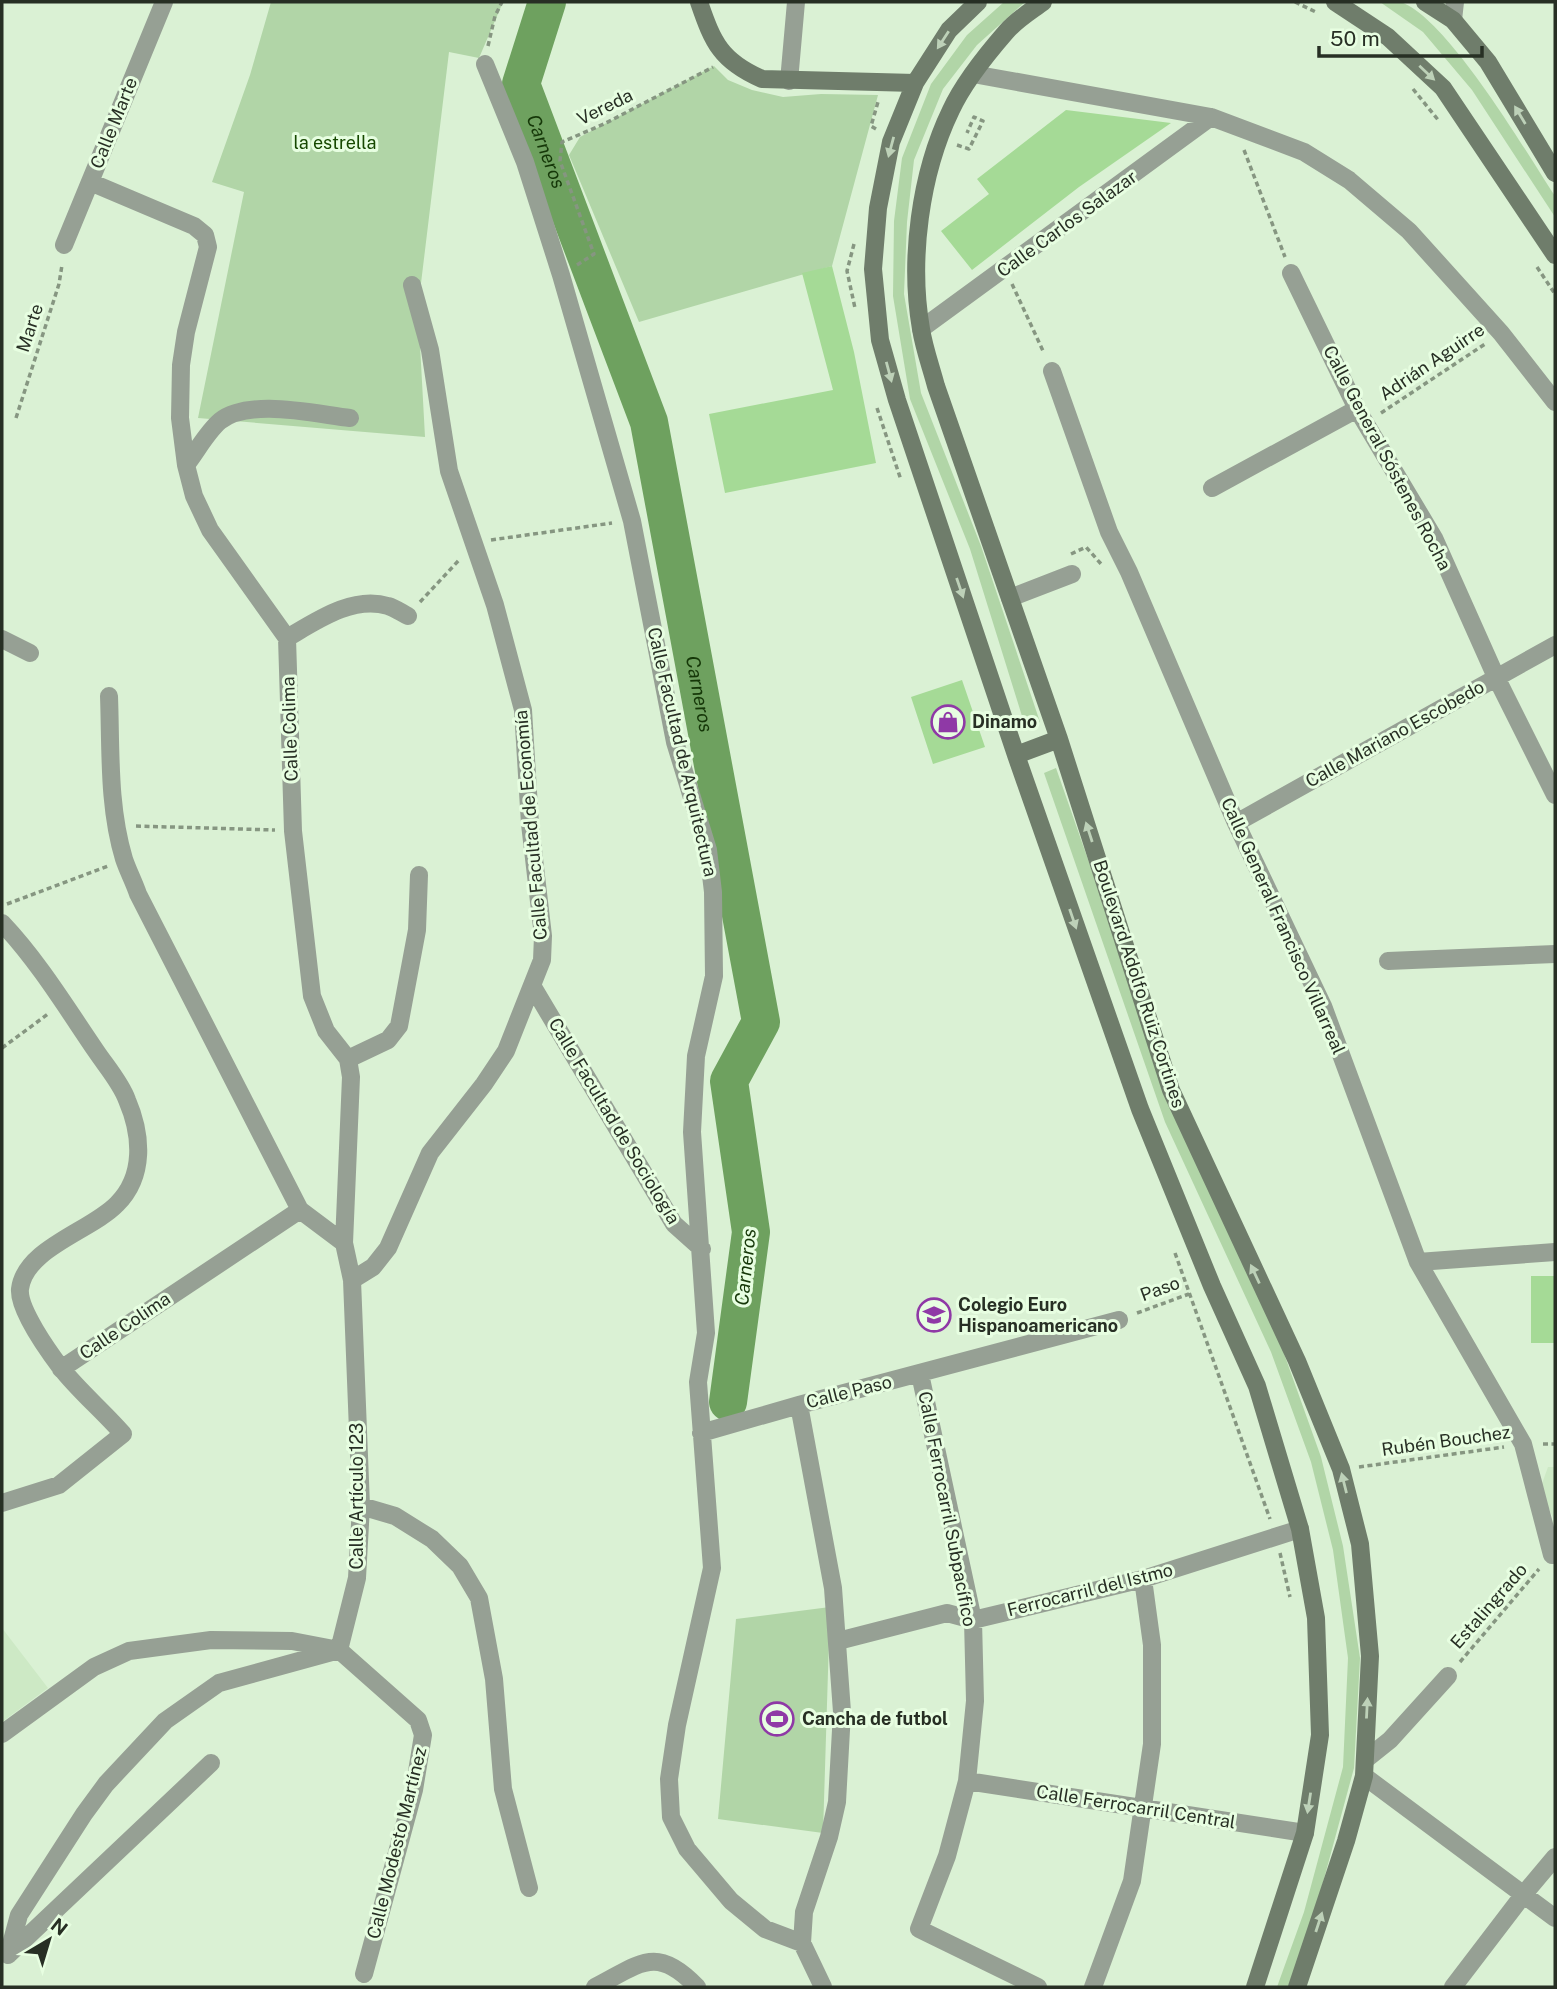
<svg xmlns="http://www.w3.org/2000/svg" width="1557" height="1989" font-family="'Public Sans',sans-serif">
  <rect width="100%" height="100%" fill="#daf1d4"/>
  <!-- built -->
  <path fill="#cde9c5" d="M1548 1467H1555V1522L1540 1489Z
    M2 1628 48 1688 2 1722Z"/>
  <!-- green -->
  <path fill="#b1d5a7" d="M271 2H503L479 58 449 52 418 308 425 437 198 418 244 192 212 182 250 75Z
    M1004 2H1025L977 45 943 89 914 160 907 222 904 294 921 393 981 546 1040 722 1026 729 970 549 910 399 893 296 894 221 902 158 931 84 967 35Z
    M1380 2C1386 2 1396 0 1401 2 1448 19 1526 152 1555 196V217L1472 90 1423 32Z
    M714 66 728 80 752 90 783 97 821 94 878 95 832 266 639 322 569 155 580 137Z
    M1056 768 1178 1117 1282 1348 1321 1457 1343 1546 1360 1658 1354 1768 1315 1912 1288 1987H1277L1304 1912 1343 1767 1348 1658 1333 1550 1311 1462 1271 1352 1165 1122 1044 773Z
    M830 1607 823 1833 718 1819 736 1619Z"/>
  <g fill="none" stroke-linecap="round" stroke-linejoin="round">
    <!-- river -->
    <path stroke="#6ea15f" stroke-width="38" id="s1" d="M547 2 521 84 649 422 761 1022 729 1081 751 1232 728 1402"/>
  </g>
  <!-- building -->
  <path fill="#a5da96" d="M1066 110 1171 123 1079 187 972 270 941 231 989 194 977 179Z
    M832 266 854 352 876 463 725 493 709 414 833 390 802 273Z
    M962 680 985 747 933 764 911 697Z
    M1531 1276H1555V1343H1531Z"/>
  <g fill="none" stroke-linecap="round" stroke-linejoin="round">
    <!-- path -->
    <path stroke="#869681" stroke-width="3.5" stroke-dasharray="5 3.5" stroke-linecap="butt" d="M1295 2 1318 13
      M488 46 495 16 502 2
      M1413 89 1439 121
      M876 129 871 126 878 102
      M957 145 969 149 983 121 974 117 967 133
      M1244 150 1285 257
      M854 244 847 271 855 308
      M577 265 594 254 560 161 562 142 604 124 713 67
      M1537 267 1555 294
      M1012 284 1044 353
      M877 408 901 480
      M1381 413 1485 344
      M16 418 59 284 62 265
      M491 540 612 523
      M1071 554 1086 547 1102 565
      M420 602 460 559
      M136 826 275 830
      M7 904 108 866
      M2 1048 48 1014
      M1175 1253 1270 1519
      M1137 1313 1189 1294
      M1543 1444H1555
      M1359 1467 1504 1447
      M1280 1553 1290 1597
      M1460 1662 1539 1569"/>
    <!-- minor -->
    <path stroke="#96a094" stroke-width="18" d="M1453 20 1455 2
      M485 64 525 162 561 275 632 521 675 742 708 850 713 892 714 976 696 1056 692 1132 706 1333 698 1382 712 1568 677 1725 669 1779 671 1817 687 1849 731 1901 765 1929 802 1943
      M973 74 1211 117 1304 152 1349 180 1409 231 1501 333 1555 402
      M789 81 796 2
      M64 245 164 2
      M1291 273 1357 409 1434 538 1496 677 1555 795
      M921 329 1211 117
      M1052 371 1109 532 1129 572 1236 823 1323 1006 1418 1262 1523 1444 1552 1555
      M186 465C197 451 207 432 220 421 249 398 315 414 350 418
      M1212 488 1357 409
      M1010 598 1072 574
      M287 638C316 621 353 595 388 606 395 608 402 613 408 616
      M2 639 30 653
      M109 696C111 750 108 806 124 859 128 871 134 882 138 894L300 1210 344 1243
      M1236 823 1555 645
      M2 923C38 961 66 1007 96 1051 106 1066 121 1083 127 1100 142 1135 145 1176 117 1204 91 1231 25 1248 20 1289 18 1309 49 1352 61 1368 78 1390 104 1412 123 1434L59 1485 2 1503
      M1388 961 1555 954
      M533 987 674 1224 702 1249
      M348 1059 388 1040 399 1026 417 930 419 875
      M1418 1262 1555 1252
      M352 1280 373 1267 388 1248 430 1153 484 1084 506 1051 542 960 543 936 530 824 523 710 495 605 449 471 430 350 412 285
      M61 1369 300 1210
      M920 1374 973 1620 975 1701 967 1781 947 1856 919 1929 1038 1987
      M799 1405 833 1588 842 1712 837 1802 829 1837 804 1912 802 1943 823 1987
      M701 1433 799 1405 1119 1320
      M361 1506 395 1516 432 1539 460 1566 479 1598 494 1679 503 1789 529 1888
      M838 1641 947 1613 973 1620 1143 1579 1300 1529
      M2 1734 94 1667 129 1651 211 1640 292 1641 339 1650 418 1720 423 1735 414 1790 364 1974
      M1365 1760 1390 1740 1448 1676
      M1364 1776 1555 1918
      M967 1781 1305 1833
      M8 1955 19 1915 84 1814 106 1784 165 1721 219 1683 339 1650 357 1578 361 1506 352 1280 344 1243 351 1077 348 1059 326 1031 312 996 293 831 287 638 210 530 194 496 186 465 180 418 181 365 186 332 208 247 205 235 194 226 90 182
      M8 1955 211 1763
      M595 1987C640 1964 656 1944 697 1987
      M1093 1987 1132 1881 1152 1744V1645L1143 1579
      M1453 1987 1524 1894 1555 1857"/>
    <!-- secondary -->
    <path stroke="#6f7d6b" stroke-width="18" d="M699 2C713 43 721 61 762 79L915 83
      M978 2 949 30 915 83 891 142 878 208 873 269 880 340 897 400 1016 755 1140 1109 1212 1286 1257 1386 1300 1529 1316 1618 1320 1735 1305 1833 1255 1987
      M1043 2C1031 11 1016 20 1006 32 986 55 964 82 951 110 920 174 909 260 921 329 924 348 931 367 936 386L1059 739 1171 1090 1297 1361 1341 1469 1360 1544 1370 1656 1364 1776 1346 1841 1297 1987
      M1335 2 1388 37 1443 88 1555 255
      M1425 2 1453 20 1488 62 1555 173
      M1016 755 1059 739"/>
  </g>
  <!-- one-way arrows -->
  <defs><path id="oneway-solid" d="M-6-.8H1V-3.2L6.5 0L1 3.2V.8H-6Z" transform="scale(1.75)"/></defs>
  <g fill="#bdd1b8">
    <use href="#oneway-solid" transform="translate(943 40) rotate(123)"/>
    <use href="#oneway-solid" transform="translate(1427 73) rotate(43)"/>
    <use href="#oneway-solid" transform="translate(1520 115) rotate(-121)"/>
    <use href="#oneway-solid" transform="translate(891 147) rotate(105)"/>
    <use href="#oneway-solid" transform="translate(889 372) rotate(75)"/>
    <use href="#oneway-solid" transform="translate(960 588) rotate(71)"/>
    <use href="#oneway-solid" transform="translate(1089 832) rotate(-108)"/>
    <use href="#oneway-solid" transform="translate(1073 919) rotate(71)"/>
    <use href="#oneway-solid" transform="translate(1255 1274) rotate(-115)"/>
    <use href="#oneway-solid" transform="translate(1344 1483) rotate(-104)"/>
    <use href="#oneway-solid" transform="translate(1367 1708) rotate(-87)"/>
    <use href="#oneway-solid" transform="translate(1309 1803) rotate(99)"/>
    <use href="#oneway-solid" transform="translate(1319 1922) rotate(-72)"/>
  </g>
  <!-- icons -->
  <defs>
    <symbol id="shop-ring" viewBox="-11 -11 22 22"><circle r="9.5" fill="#e7fee1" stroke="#8f39a6" stroke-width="1.5"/><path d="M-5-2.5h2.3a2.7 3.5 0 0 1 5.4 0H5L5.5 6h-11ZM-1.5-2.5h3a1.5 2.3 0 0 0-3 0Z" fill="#8f39a6"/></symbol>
    <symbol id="school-ring" viewBox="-11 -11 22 22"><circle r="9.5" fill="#e7fee1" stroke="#8f39a6" stroke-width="1.5"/><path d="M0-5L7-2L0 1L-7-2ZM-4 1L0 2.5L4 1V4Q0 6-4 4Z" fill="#8f39a6"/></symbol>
    <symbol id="stadium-ring" viewBox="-11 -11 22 22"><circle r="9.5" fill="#e7fee1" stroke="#8f39a6" stroke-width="1.5"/><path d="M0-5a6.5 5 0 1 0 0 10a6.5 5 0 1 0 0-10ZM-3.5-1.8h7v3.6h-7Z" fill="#8f39a6"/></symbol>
  </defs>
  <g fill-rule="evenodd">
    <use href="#shop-ring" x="929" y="703" width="38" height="38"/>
    <use href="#school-ring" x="915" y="1296" width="38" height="38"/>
    <use href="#stadium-ring" x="758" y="1700" width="38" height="38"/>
  </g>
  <g text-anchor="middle" stroke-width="6" stroke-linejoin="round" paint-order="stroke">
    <!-- street labels -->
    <g font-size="18" fill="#272f24" stroke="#e7fee1">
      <text transform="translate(605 107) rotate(-26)" y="6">Vereda</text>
      <text transform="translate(114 123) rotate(-68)" y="6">Calle Marte</text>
      <text transform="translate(1067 224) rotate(-36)" y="6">Calle Carlos Salazar</text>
      <text transform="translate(30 328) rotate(-72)" y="6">Marte</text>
      <text transform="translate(1432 362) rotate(-34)" y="6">Adrián Aguirre</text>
      <text transform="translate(1387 458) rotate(62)" y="6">Calle General Sóstenes Rocha</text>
      <text transform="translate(290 729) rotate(-92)" y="6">Calle Colima</text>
      <text transform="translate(1395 734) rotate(-29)" y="6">Calle Mariano Escobedo</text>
      <text transform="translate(682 752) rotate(77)" y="6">Calle Facultad de Arquitectura</text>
      <text transform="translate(531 825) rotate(-95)" y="6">Calle Facultad de Economía</text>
      <text transform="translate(1283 926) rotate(66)" y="6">Calle General Francisco Villarreal</text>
      <text transform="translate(1139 984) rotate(72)" y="6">Boulevard Adolfo Ruiz Cortines</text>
      <text transform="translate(614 1121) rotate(59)" y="6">Calle Facultad de Sociología</text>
      <text transform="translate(1160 1289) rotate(-20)" y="6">Paso</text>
      <text transform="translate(125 1326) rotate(-34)" y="6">Calle Colima</text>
      <text transform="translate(849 1392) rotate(-14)" y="6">Calle Paso</text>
      <text transform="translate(1446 1441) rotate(-8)" y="6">Rubén Bouchez</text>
      <text transform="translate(357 1496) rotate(-90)" y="6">Calle Artículo 123</text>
      <text transform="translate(947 1509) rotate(79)" y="6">Calle Ferrocarril Subpacífico</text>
      <text transform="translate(1090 1590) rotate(-14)" y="6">Ferrocarril del Istmo</text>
      <text transform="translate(1489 1606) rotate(-49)" y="6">Estalingrado</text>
      <text transform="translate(1136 1807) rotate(9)" y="6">Calle Ferrocarril Central</text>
      <text transform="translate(397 1843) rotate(-76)" y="6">Calle Modesto Martínez</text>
    </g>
    <!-- park labels -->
    <g font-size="18" fill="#164800" stroke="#e7fee1">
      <text x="335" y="149">la estrella</text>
    </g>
    <!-- poi labels -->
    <g font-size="18" font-weight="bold" fill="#272f24" stroke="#e7fee1" text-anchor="start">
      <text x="972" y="728">Dinamo</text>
      <text x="958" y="1311">Colegio Euro<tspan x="958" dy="21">Hispanoamericano</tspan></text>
      <text x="802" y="1725">Cancha de futbol</text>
    </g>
    <!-- water labels -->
    <g font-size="19" font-style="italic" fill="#153708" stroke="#e7fee1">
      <text dy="7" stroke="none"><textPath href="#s1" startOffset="158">Carneros</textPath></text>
      <text dy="7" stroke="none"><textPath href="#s1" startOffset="724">Carneros</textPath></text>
      <text transform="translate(745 1267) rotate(-84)" y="7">Carneros</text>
    </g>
  </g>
  <!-- border -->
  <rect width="1557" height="1989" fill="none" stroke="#272f24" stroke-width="7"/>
  <!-- north arrow -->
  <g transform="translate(49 1940) rotate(38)" stroke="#e7fee1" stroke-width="5" paint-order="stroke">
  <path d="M0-5L12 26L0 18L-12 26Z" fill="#272f24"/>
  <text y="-10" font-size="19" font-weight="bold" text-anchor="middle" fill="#272f24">N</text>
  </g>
  <!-- scale -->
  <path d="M1319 46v10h163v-10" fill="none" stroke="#272f24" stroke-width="3.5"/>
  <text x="1330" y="46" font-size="21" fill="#272f24" stroke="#e7fee1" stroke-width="5" paint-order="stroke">50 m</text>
</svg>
